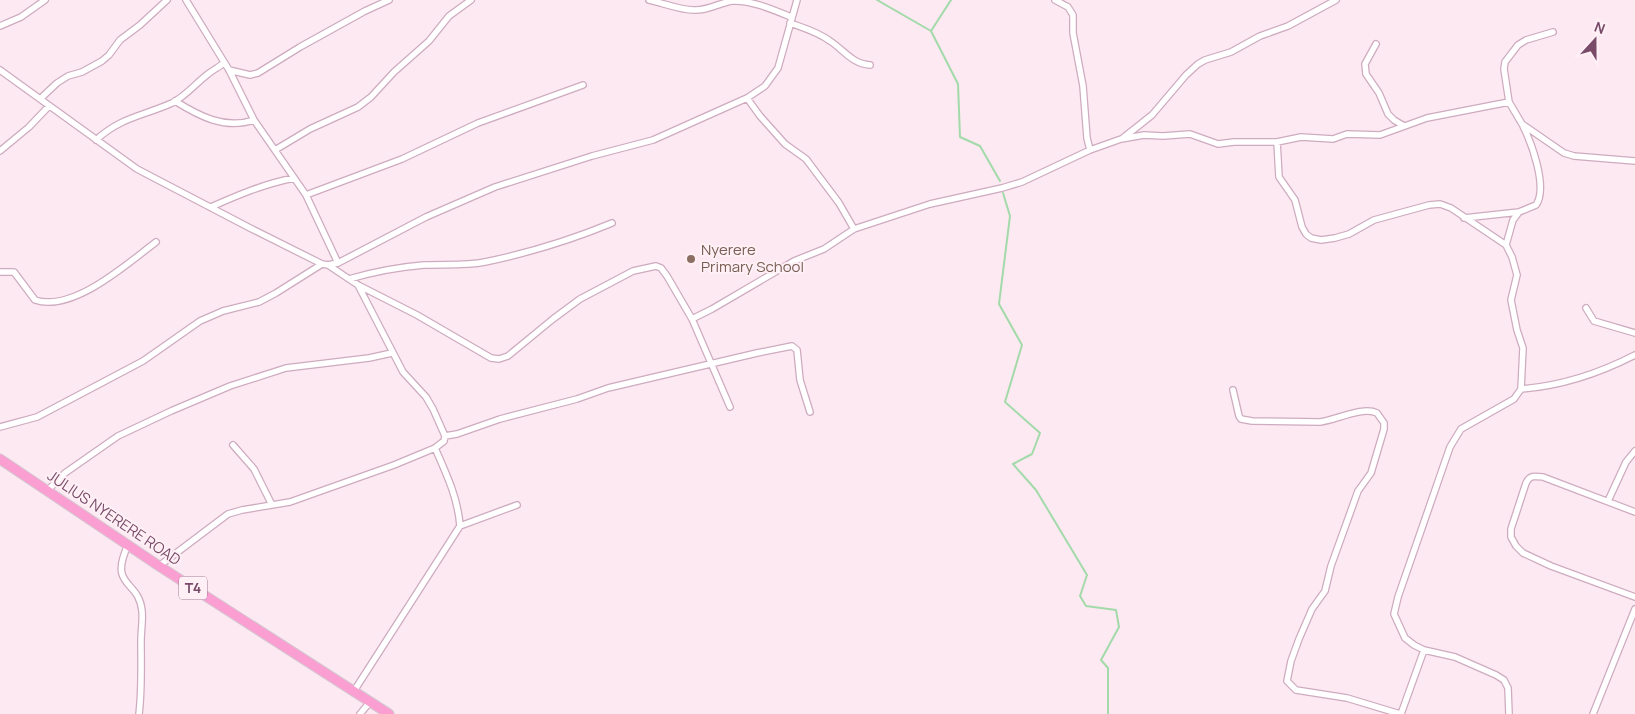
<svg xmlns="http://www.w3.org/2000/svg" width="1635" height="714" font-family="Manrope,sans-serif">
  <rect width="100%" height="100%" fill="#fde9f1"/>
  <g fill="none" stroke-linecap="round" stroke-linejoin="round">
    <!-- stream -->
    <path stroke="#a2daaa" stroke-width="2" d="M877 0 931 31
      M951 0 931 31 958 84 960 137 980 146 1000 181
      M1003 193 1010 216 999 304 1022 345 1005 402 1040 433 1032 454 1013 464 1036 490 1087 575 1080 596 1086 606 1116 610 1119 627 1101 660 1108 668V714"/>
    <defs>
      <path id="minor" d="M186 0 229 70 254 120 306 195 338 263
        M649 0C663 3 680 10 694 10 707 11 719 3 732 1 751 0 774 10 791 17
        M1055 0 1068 7 1073 15V33L1083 86 1087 138 1090 150
        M790 23C804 28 818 32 830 41 844 50 852 64 870 65
        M0 26 21 17 45 0
        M1553 32 1526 40 1518 45 1505 62 1504 69 1509 102 1522 124 1564 153 1574 156 1635 161
        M1376 44 1365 64 1366 74 1379 93 1388 114 1394 120 1404 126
        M0 70 137 169 250 228 322 264 328 265 338 263 426 217 495 187 592 156 653 140 747 98 765 86 778 68 797 0
        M229 70 250 75 258 73 300 47 365 11 389 0
        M747 98 760 116 785 144 806 159 839 203 854 229
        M40 99 57 83 68 76 82 72 102 61 109 55 120 40 140 25 167 0
        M175 101C199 116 225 130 254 120
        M1123 138 1152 115 1186 75 1198 64 1205 60 1231 52 1260 36 1288 26 1336 0
        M96 140C121 117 143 116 172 103 186 96 196 83 208 74 213 70 219 67 224 63
        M1277 142 1279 177 1295 200 1302 227 1306 234 1311 238 1321 240 1335 238 1349 234 1374 220 1429 205 1440 204 1451 208 1506 245 1512 257 1517 275 1511 300 1517 330 1523 348 1521 389 1514 399 1461 429 1450 447 1398 597 1394 614 1405 638 1414 645 1424 650 1455 657 1496 675 1504 680 1508 688 1509 714
        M275 150 310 129 358 107 371 97 394 72 429 41 449 16 471 0
        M0 151 29 127 49 106
        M306 195 402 159 478 123 583 85
        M211 207C238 195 264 184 294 178
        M1464 218 1519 212
        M1506 245 1513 220 1519 212 1536 205C1548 188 1532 144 1523 126
        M328 265 358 285 417 315 491 358 499 359 508 356 553 319 580 299 633 271 656 266 661 268 667 276 692 319 730 407
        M0 272H14L35 300C73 313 128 263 156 242
        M349 279C373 272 399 267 424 265 444 264 465 266 485 262 528 253 571 240 612 223
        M1586 308 1594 321 1635 333
        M692 319 712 309 794 261 824 249 854 229 930 204 1002 188 1022 182 1090 150 1121 139 1144 135 1163 136 1190 134 1218 144 1234 142H1277L1301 137 1333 139 1347 134 1380 135 1427 118 1509 102
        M1521 389C1561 386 1600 373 1635 355
        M1233 390 1239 416 1241 419 1252 421 1320 422C1336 420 1363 406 1377 413L1384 423V429L1371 473 1358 491 1331 566 1325 591 1312 609 1299 639 1291 661 1287 681 1296 690 1347 698 1400 714
        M0 427 37 417 143 361 200 321 223 311 259 302 276 293 322 264
        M445 436 457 434 500 419 577 399 608 388 757 353 792 346 797 350 800 380 810 412
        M233 445 254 469 272 505
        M47 491 65 473 118 436 171 411 230 386 286 368 369 358 392 353
        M1608 501 1626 462 1635 451
        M1635 512 1543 477C1535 476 1530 475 1526 483L1511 529V537L1516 546 1523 553 1551 566 1635 597
        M460 526 517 505
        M128 545C108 588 139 579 142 611 143 621 141 631 141 641 141 666 142 690 139 714
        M159 566 228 514 242 510 290 502 394 465 435 448 444 441 445 436 433 409 426 397 403 372 358 285
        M354 691 460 526C458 498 446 473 435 448
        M360 714 370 702
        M1401 714 1424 650
        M1593 714 1635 609"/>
      <path id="trunk" d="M0 459 159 566 389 714"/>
    </defs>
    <!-- minor casing -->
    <use href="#minor" stroke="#ceabbf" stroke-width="8"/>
    <!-- trunk casing -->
    <use href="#trunk" stroke="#d4c5cf" stroke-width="11"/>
    <!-- minor -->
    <use href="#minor" stroke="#fff" stroke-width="5.5"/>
    <!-- trunk -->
    <use href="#trunk" stroke="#fb9fd3" stroke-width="9"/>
  </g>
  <!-- markers -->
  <circle fill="#8d6e63" stroke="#fff0f6" stroke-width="2" cx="691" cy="259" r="5"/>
  <g text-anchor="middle" stroke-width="4" stroke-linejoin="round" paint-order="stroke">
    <!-- shield labels -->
    <rect fill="#fff0f6" stroke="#a17c93" stroke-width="1" x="179" y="576.5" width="28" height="23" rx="4"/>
    <g font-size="14" font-weight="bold" fill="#794b69">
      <text x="193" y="593">T4</text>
    </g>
    <!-- education labels -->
    <g font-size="15" fill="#785e54" stroke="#fff0f6" text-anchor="start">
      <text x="701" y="255">Nyerere<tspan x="701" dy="17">Primary School</tspan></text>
    </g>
    <!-- street labels -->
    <g font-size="15" fill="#794b69" stroke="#fff0f6">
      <text transform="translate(114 518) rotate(34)" y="5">JULIUS NYERERE ROAD</text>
    </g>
  </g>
  <!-- north arrow -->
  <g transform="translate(1595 40) rotate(21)" stroke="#fff0f6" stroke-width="4" paint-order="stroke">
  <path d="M0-4L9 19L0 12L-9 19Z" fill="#794b69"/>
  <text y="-8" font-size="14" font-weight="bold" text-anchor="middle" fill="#794b69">N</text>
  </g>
</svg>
